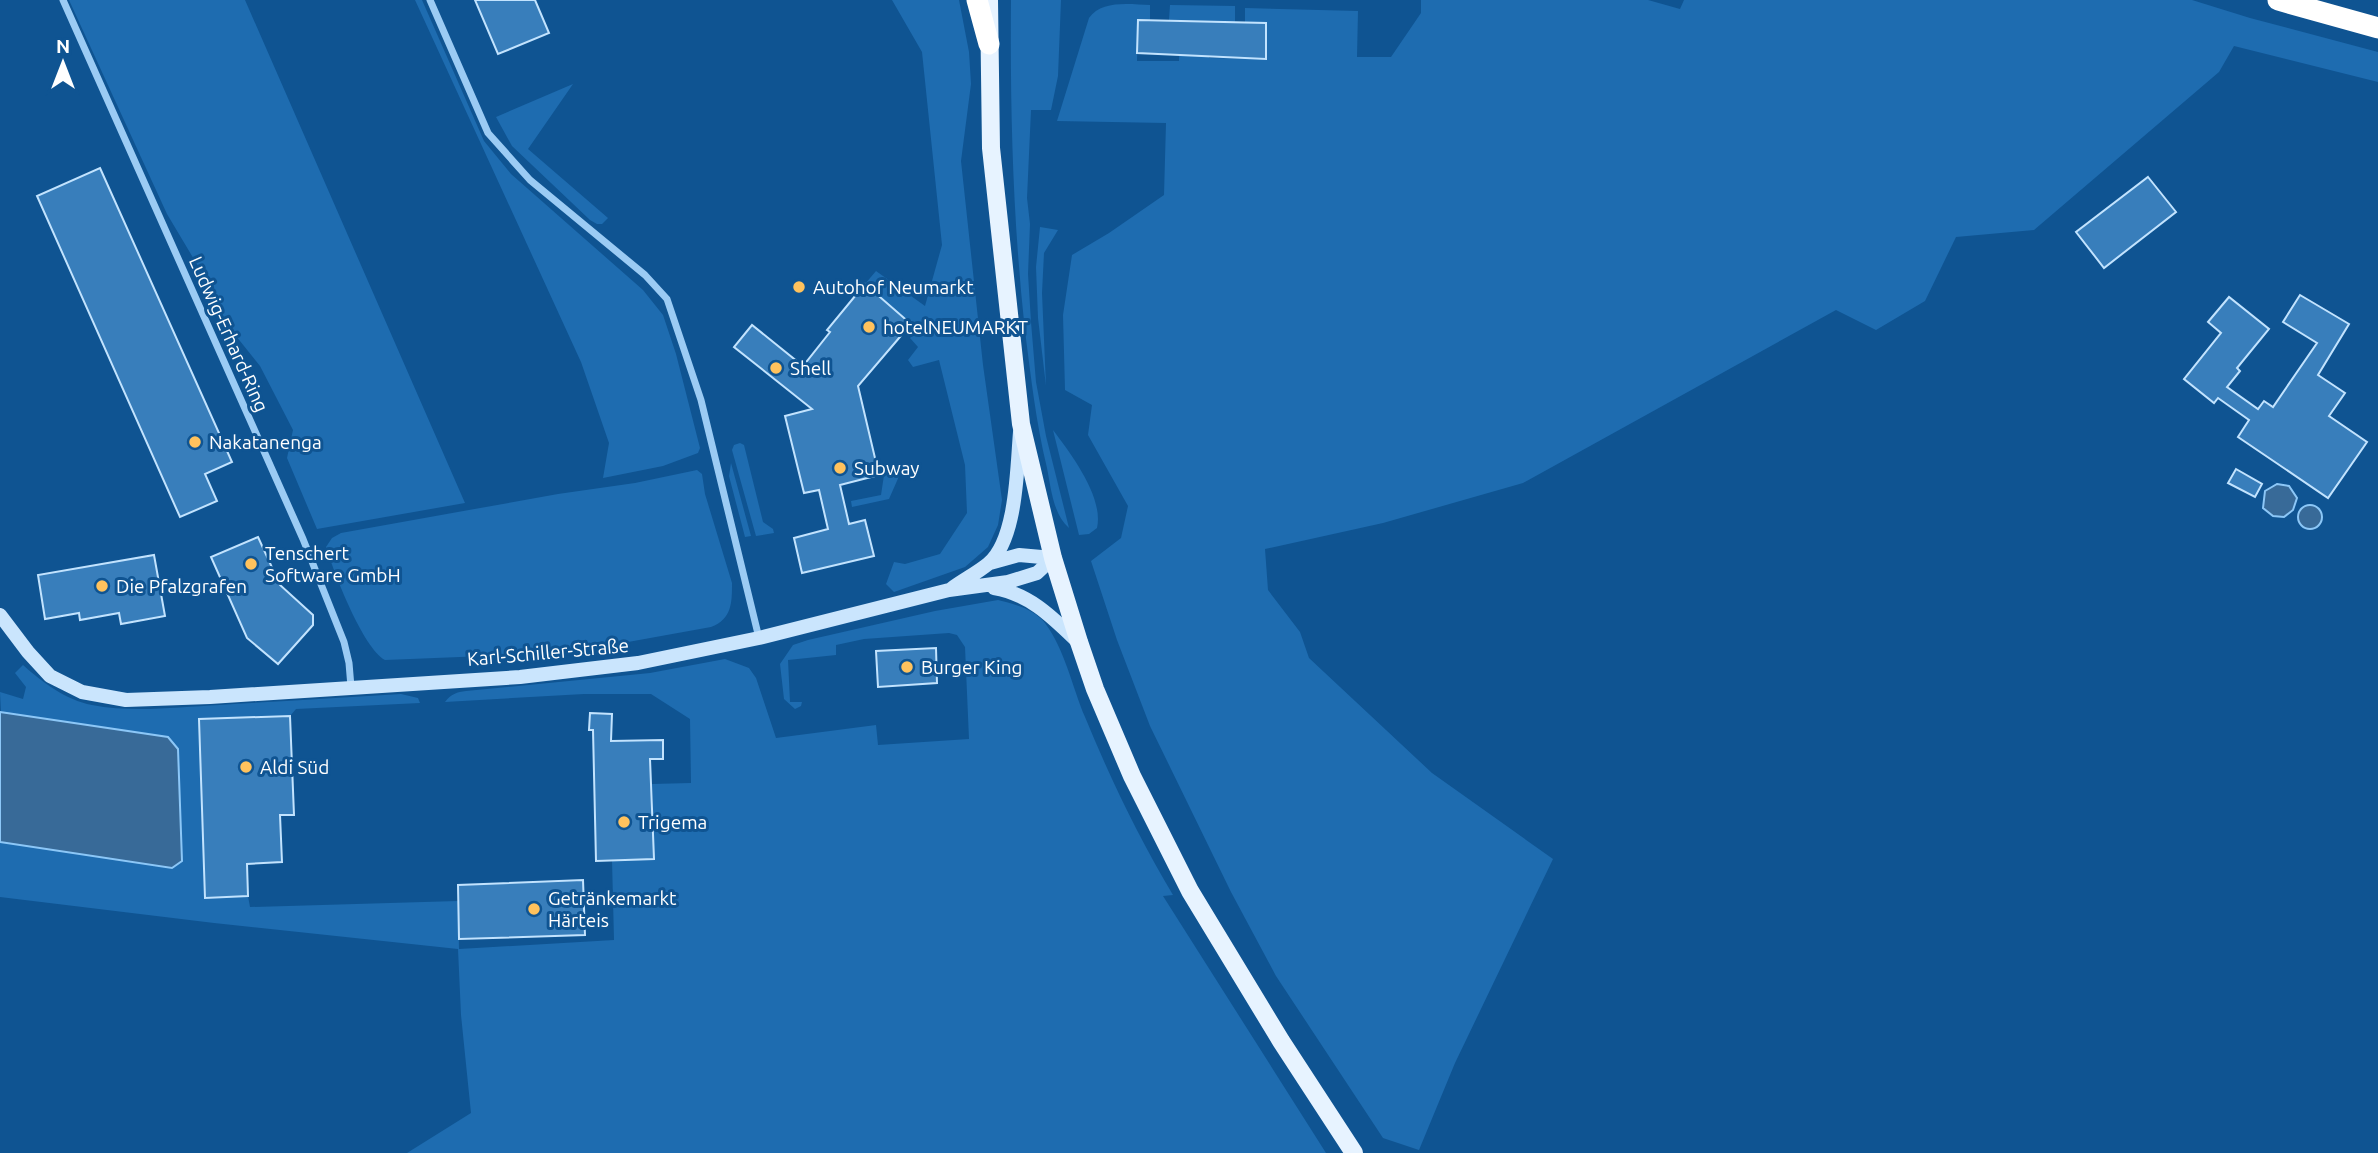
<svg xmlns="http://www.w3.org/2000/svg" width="2378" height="1153" font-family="Ubuntu,sans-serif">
  <rect width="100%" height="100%" fill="#0f5492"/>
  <!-- green -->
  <path fill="#1e6cb0" d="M69 0H245L465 503 317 529 287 458 293 430 260 366 228 326 198 266 167 214Z
    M415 0H422L484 141 511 174 643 290 663 315 676 354 700 448 698 453 663 466 603 478 609 443 581 362Z
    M892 0H959L969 52 971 84 961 161 983 365 1002 500 998 525 988 547 965 567 894 592 886 584 894 562 905 564 940 554 967 513 965 465 939 360 913 367 908 360 918 347 910 338 921 327 911 324 865 284 876 271 925 306 942 245 922 52Z
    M1011 0H1061L1058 76 1051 110H1031L1027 198 1030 224 1028 274 1031 322 1036 382 1046 436 1069 528C1053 514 1051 488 1047 468 1036 423 1031 377 1025 331 1013 221 1010 111 1011 0Z
    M1421 0H1648L1680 9 1684 0H2192L2250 18 2378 52V82L2234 46 2219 72 2034 230 1956 237 1925 301 1876 330 1836 310 1523 483 1383 523 1265 549 1268 590 1300 632 1309 658 1432 773 1553 859 1455 1063 1419 1150 1383 1138 1276 976 1231 892 1150 726 1117 640 1091 561 1121 538 1128 506 1088 435 1092 405 1065 390 1063 315 1072 255 1109 233 1164 195 1166 123 1057 121 1089 18C1101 0 1129 4 1150 5V20H1138L1137 61H1179L1180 21 1169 20 1170 5 1235 6V22H1209V58L1266 59V23H1245V8L1358 11 1357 57H1391L1421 13Z
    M573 84 528 149 608 218 602 224H597L590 220 512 146 496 117Z
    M1040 227 1058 230 1044 253 1042 293 1046 386 1038 318 1036 267Z
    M1053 430C1071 454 1104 497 1097 528L1089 534 1079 535Z
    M740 443 744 445 763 522 773 529 774 533 756 536 732 450 734 445Z
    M731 463 751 536 745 537 729 476Z
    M697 470 702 474 705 494 732 583C732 603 732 619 711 627L617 644 536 654 385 660C363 648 334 573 326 547L332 538 341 533 558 494 635 483Z
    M900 474 889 499 852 507 851 501 881 495 884 475Z
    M998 600C1014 604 1034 609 1045 623 1065 650 1072 686 1085 717 1110 778 1139 838 1173 895L1163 896 1326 1153H407L471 1113 461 1015 458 949 214 923 0 897V842L171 868 182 861 167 737 1 713 0 692 23 699 26 687 15 673 23 665C42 682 66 700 92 705 133 713 178 707 220 705 280 701 340 698 401 694L418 698 420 703 296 709 290 716 199 720 205 898 248 896 250 907 458 901 459 949 614 940 612 860 654 859 652 784 691 783 690 719 651 694H584L445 702C451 694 457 692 466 691L650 673 725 659 749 668 756 678 776 738 876 725 878 745 969 739 965 647 957 635 949 633 864 639 836 645V655L788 660 790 702H802L801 706 795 709 784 699 780 664 793 645 808 640 935 611Z"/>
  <!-- water -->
  <path fill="#386a98" stroke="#8cc7f7" stroke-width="2" d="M2277 484 2289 486 2297 498 2293 510 2284 517 2273 516 2263 508 2265 491Z
    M2298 517a12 12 0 1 1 24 0a12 12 0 1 1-24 0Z
    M0 712 168 737 178 749 182 861 172 868 0 842Z"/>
  <!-- building -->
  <path fill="#387ebb" stroke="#c2e3fe" stroke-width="2" d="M475 0H535L549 33 498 54Z
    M1138 20 1266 23V59L1137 53Z
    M100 168 232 462 205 474 217 501 180 517 37 196Z
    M2148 177 2176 212 2104 268 2076 232Z
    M865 284 911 324 858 386 879 475 840 485 849 524 865 520 874 556 802 573 794 538 828 529 819 490 804 493 785 416 812 409 734 347 752 325 803 366 830 332 827 330Z
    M2300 295 2349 324 2318 375 2345 393 2329 416 2367 442 2328 498 2238 437 2249 420 2218 398 2214 403 2184 379 2221 333 2208 322 2229 297 2269 329 2237 368 2240 371 2227 387 2258 409 2264 401 2273 407 2317 343 2283 322Z
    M2236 469 2262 484 2255 497 2228 483Z
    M258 537 280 585 313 615V625L278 664 247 638 211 557Z
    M154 555 165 616 121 624 119 613 80 620 79 613 45 619 38 575Z
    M936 648 937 683 878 687 876 651Z
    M590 713 612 714 611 741 663 740V759H650L654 859 596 861 593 730H589Z
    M290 716 294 815H280L282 862 247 864 248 896 205 898 199 719Z
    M583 880 585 935 459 939 458 885Z"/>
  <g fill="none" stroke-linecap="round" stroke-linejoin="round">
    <!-- street -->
    <path stroke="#9bcbf4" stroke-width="7" d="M63 0 303 539 344 642 349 663 351 687
      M430 0 488 133 530 180 645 275 667 299 701 400 759 638"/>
    <!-- secondary -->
    <path stroke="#cae5fd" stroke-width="14" d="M990 563 1019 555 1053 558
      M994 588C1030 594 1053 618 1078 642
      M951 589C963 580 977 573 988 564 1017 540 1017 467 1020 432
      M0 615 28 652 50 676 82 692 126 700 210 697 520 677 638 663 759 638 949 590 1008 582 1037 573 1053 558"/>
    <!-- primary -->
    <path stroke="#e7f3ff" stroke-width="18" d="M989 0 991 148 1021 424 1053 558 1079 642 1095 689 1132 776 1190 891 1281 1041 1354 1153"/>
    <!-- highway -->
    <path stroke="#fff" stroke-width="21" d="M977 0 989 44
      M2278 0 2378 28"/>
  </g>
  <!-- markers -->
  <g fill="#ffc25d" stroke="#0f5492" stroke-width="2.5">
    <circle cx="799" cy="287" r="7"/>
    <circle cx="869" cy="327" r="7"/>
    <circle cx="776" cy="368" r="7"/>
    <circle cx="195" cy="442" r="7"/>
    <circle cx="840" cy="468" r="7"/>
    <circle cx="251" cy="564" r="7"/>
    <circle cx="102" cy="586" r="7"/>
    <circle cx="907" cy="667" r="7"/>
    <circle cx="246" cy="767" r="7"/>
    <circle cx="624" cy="822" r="7"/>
    <circle cx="534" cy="909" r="7"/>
  </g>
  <g text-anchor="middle" stroke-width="6" stroke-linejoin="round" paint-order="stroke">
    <!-- poi labels -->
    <g font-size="19" fill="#fff" stroke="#0f5492" text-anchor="start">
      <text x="813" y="294">Autohof Neumarkt</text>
      <text x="883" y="334">hotelNEUMARKT</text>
      <text x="790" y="375">Shell</text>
      <text x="209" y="449">Nakatanenga</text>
      <text x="854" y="475">Subway</text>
      <text x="265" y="560">Tenschert<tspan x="265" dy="22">Software GmbH</tspan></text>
      <text x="116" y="593">Die Pfalzgrafen</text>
      <text x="921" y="674">Burger King</text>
      <text x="260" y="774">Aldi Süd</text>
      <text x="638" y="829">Trigema</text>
      <text x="548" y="905">Getränkemarkt<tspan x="548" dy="22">Härteis</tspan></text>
    </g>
    <!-- street labels -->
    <g font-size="19" fill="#fff" stroke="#0f5492">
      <text transform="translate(229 334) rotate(66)" y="7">Ludwig-Erhard-Ring</text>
      <text transform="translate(548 652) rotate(-5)" y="7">Karl-Schiller-Straße</text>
    </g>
  </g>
  <!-- north arrow -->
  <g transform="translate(63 63)" stroke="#0f5492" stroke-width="5" paint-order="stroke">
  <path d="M0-5L12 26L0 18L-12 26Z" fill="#ffffff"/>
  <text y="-10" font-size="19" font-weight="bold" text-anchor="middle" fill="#ffffff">N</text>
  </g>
</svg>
